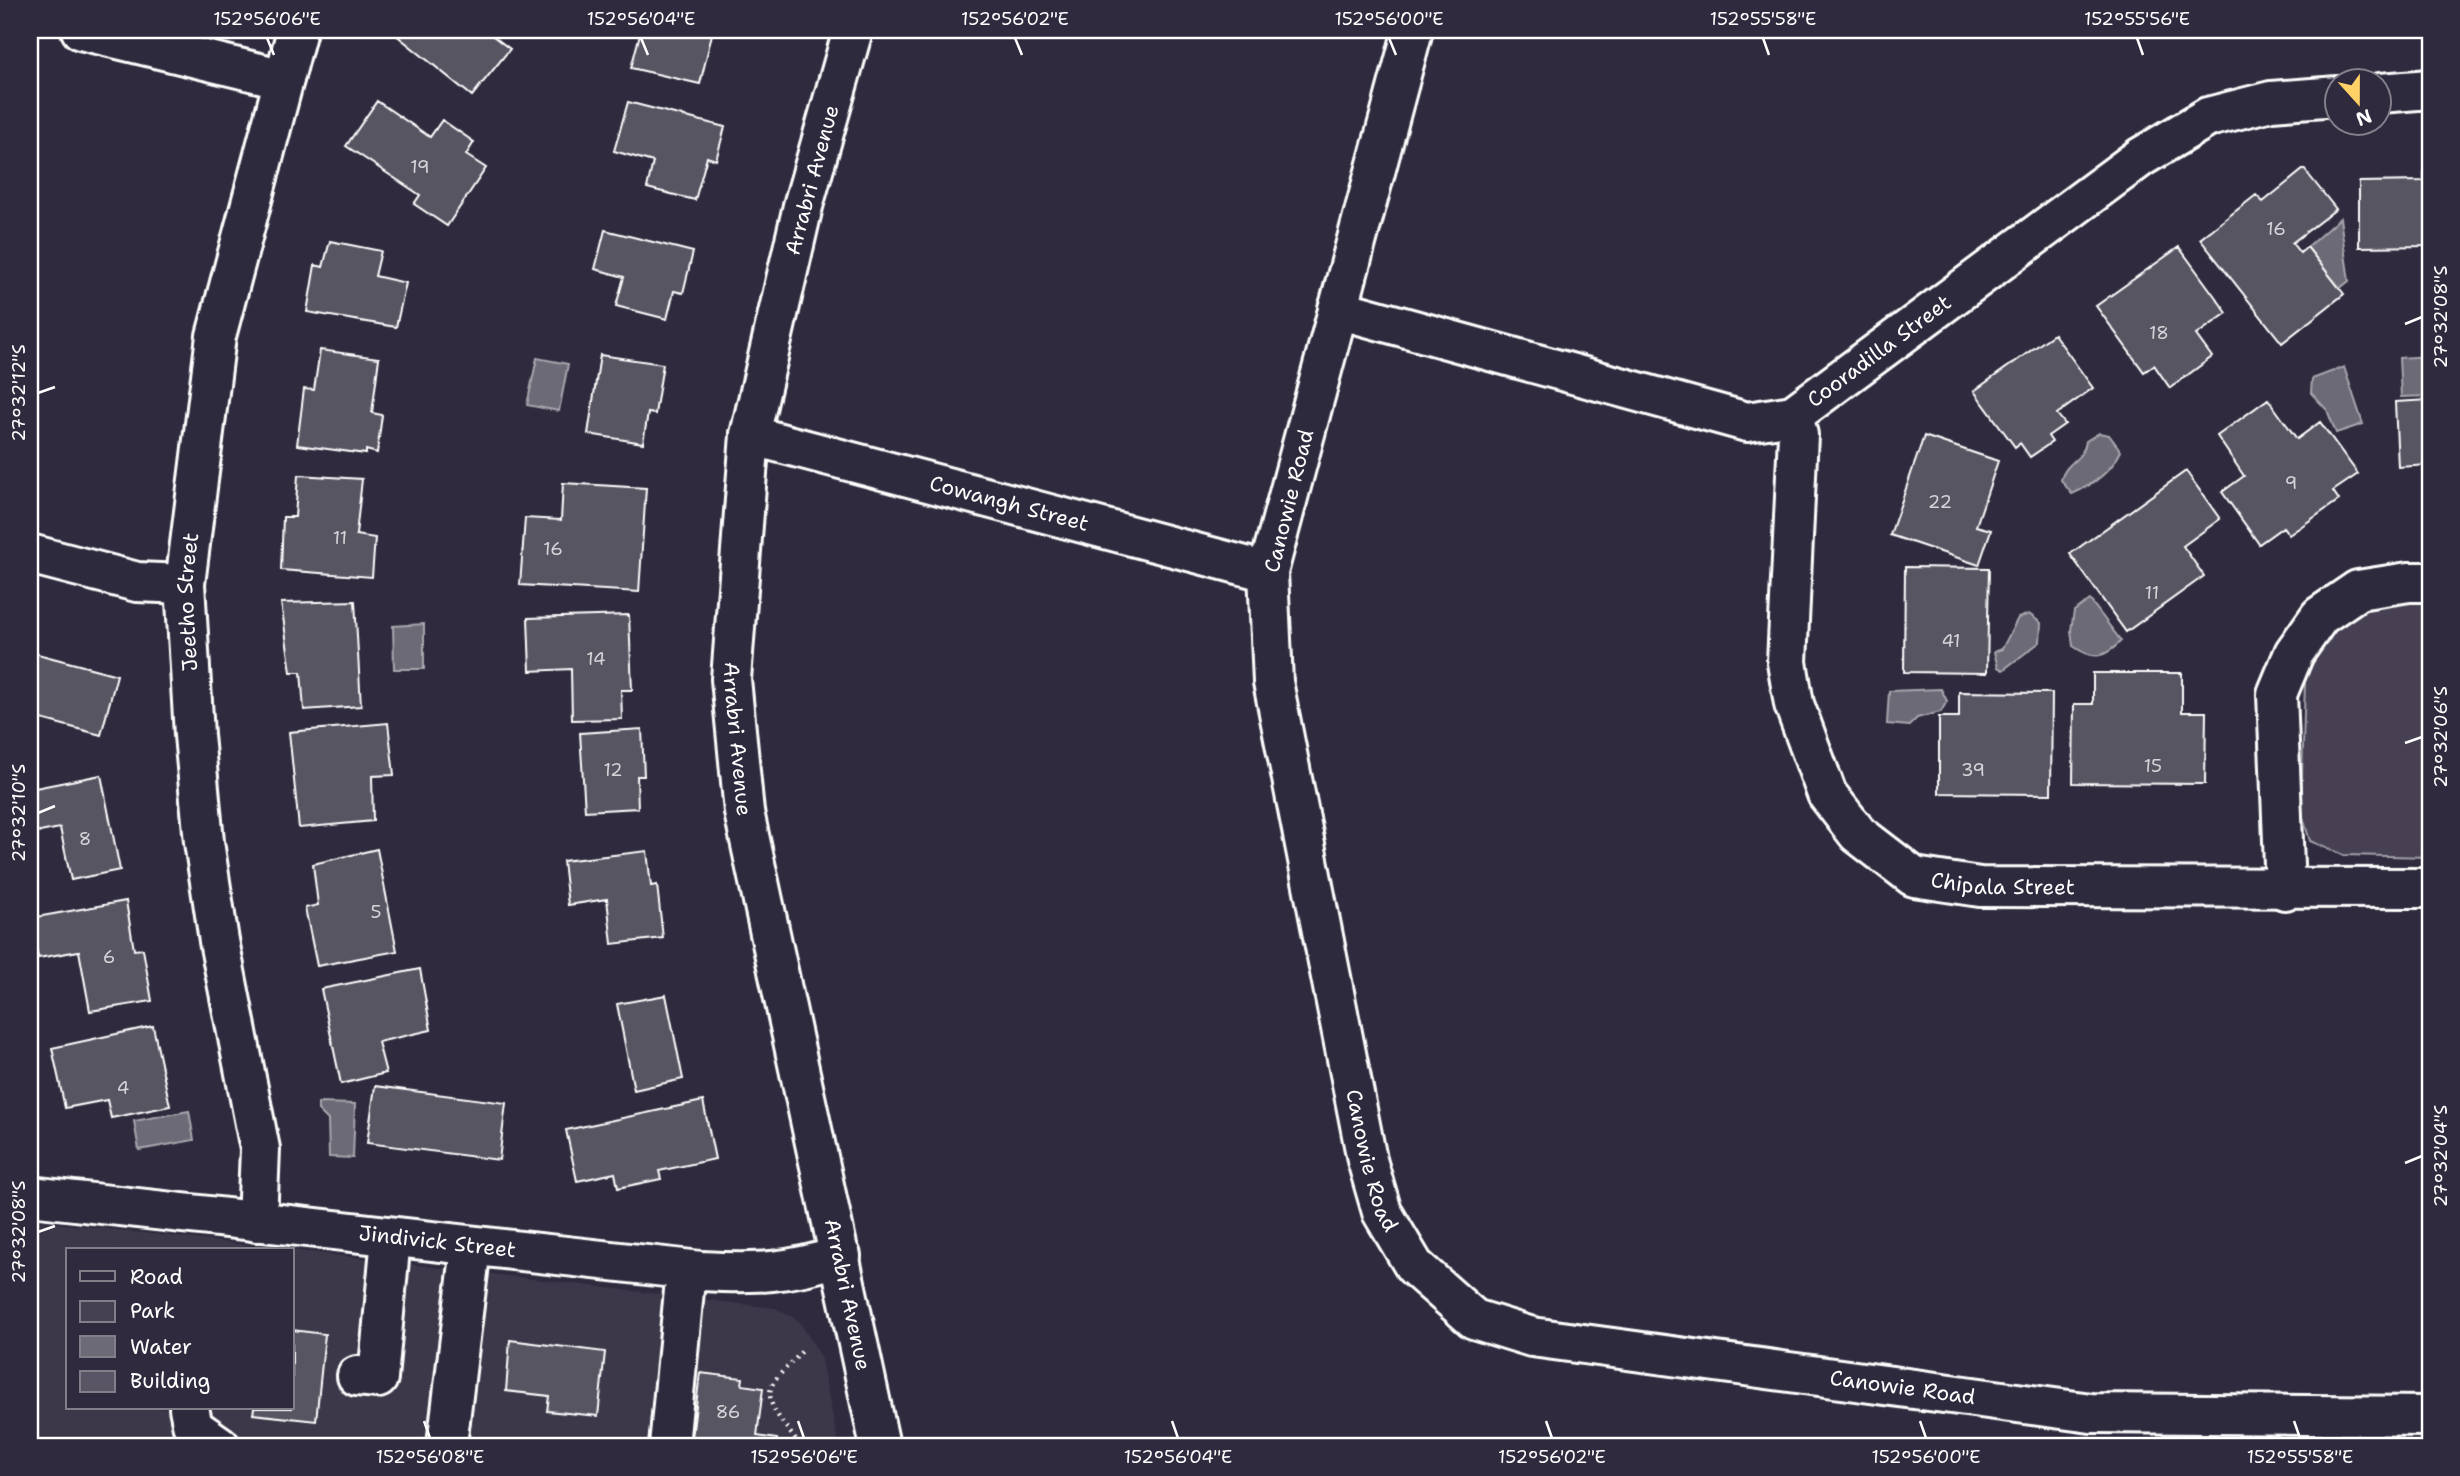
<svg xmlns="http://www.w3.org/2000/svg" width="2460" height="1476" font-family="'Shantell Sans',sans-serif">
  <rect width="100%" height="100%" fill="#2f2a3d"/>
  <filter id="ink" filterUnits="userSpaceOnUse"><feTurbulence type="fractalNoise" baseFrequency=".0143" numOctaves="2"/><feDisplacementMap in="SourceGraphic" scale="14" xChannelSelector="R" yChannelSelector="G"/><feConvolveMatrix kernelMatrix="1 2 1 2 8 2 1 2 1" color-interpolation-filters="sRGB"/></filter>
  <g filter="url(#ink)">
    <!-- built -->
    <path fill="#3c3749" d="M30 1220 291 1250H68V1408H292V1250L775 1308 799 1321 820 1355 839 1446H30Z"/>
    <!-- green -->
    <path fill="#464152" stroke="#a2a0a8" stroke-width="2" d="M2430 598V857L2343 855 2310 841 2301 810 2305 682 2323 639 2361 607Z"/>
    <!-- water -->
    <path fill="#6d6a77" stroke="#a7a6ad" stroke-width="2" d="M2340 218 2349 281 2340 288 2307 247Z
      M2430 356V396L2401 397 2399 358Z
      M537 358 568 364 559 411 527 405Z
      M2344 367 2363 424 2336 433 2327 410 2311 393 2312 379Z
      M2099 433 2109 435 2121 451C2111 472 2093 485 2072 494L2061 480C2065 462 2084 460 2086 441Z
      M2090 600 2121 641C2104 659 2093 660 2073 646L2071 630 2074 611Z
      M2029 614 2041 623 2040 642 2003 670 1998 667 1994 652 2002 649 2018 618Z
      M424 624V669H394L393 626Z
      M1941 689 1947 701 1941 712 1917 718 1909 726 1887 724 1889 691Z
      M318 1103 355 1104 353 1158 329 1157 328 1120 318 1110Z
      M189 1111 194 1140 139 1150 134 1121Z"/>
    <!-- building -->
    <path fill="#595564" stroke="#fff" stroke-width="2" d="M390 30H485L510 49 472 96Z
      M641 30H713L700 84 631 68Z
      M377 101 430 137 442 120 474 142 466 155 486 168 447 226 414 204 420 195 346 146Z
      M628 102 725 127 716 160 707 157 695 200 647 188 653 162 614 151Z
      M2304 169 2336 209 2292 243 2300 253 2307 247 2344 294 2282 343 2200 239 2256 195 2263 202Z
      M2424 172H2430V246L2359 247V182L2424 181Z
      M605 230 693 252 683 293 674 291 667 319 616 306 624 277 595 269Z
      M330 241 381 251 375 276 406 283 396 327 307 312 315 265 323 267Z
      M2179 247 2227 313 2196 335 2212 357 2170 388 2154 365 2144 372 2096 306Z
      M2054 334 2093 388 2057 414 2065 424 2048 436 2052 442 2030 457 2020 443 2015 447 1974 391Z
      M320 350 379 358 372 413 382 415 377 453 366 450V454L297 445 304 389 314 390Z
      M600 355 663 364 655 414 648 413 643 443 588 434Z
      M2268 399 2297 439 2320 422 2358 474 2333 491 2339 500 2289 535 2283 527 2259 544 2222 492 2244 476 2217 436Z
      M2430 400V465L2398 467 2395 402Z
      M1924 436 1998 461 1976 526 1991 530 1979 565 1890 535Z
      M2186 471 2220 519 2183 546 2204 576 2126 632 2070 554Z
      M298 475 362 479 356 535 375 538 372 577 281 570 283 517H295Z
      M563 483 646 488 639 592 520 585 525 518 561 520Z
      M1905 567 1989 568 1987 673 1904 672Z
      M355 601 361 706 304 710 301 672H291L281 603Z
      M629 615 632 690H621L622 719 572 720 571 669 530 671 528 618Z
      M30 652 117 675 101 735 30 716Z
      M2093 673H2182V712H2206L2205 784 2073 783 2074 704H2093Z
      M1959 692 2052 693 2051 794 1939 793V717H1959Z
      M388 723 394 775 372 776 373 821 299 828 289 732Z
      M642 729 644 776H637L638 808 585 811 580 733Z
      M101 775 120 870 71 880 60 828 30 834V789Z
      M377 849 397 951 317 966 305 908 318 905 313 864Z
      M647 851 651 886 657 885 663 938 612 944 607 899 568 905 563 861Z
      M126 901 134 950 143 949 152 1001 90 1011 79 951 38 958 31 918Z
      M420 969 431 1030 378 1042 386 1073 341 1084 321 989Z
      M666 995 683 1079 634 1090 617 1004Z
      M153 1026 170 1106 111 1118 107 1100 65 1108 52 1048Z
      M375 1086 506 1103 499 1160 367 1143Z
      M703 1101 715 1159 659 1171 661 1179 618 1188 615 1173 577 1181 566 1130Z
      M292 1330 325 1334 316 1421 253 1414 254 1408H292Z
      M510 1340 605 1352 598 1416 547 1411 549 1396 506 1391Z
      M700 1373 743 1378 742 1385 763 1388 757 1436 777 1439 776 1446H691Z"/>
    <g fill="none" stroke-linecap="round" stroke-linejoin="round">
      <defs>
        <g id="minor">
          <path d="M81 30 284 79"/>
          <path id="s1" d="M853 30 803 206 750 435 731 679 744 812 880 1446"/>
          <path id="s2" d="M1413 30 1268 572 1273 682 1367 1160 1382 1212 1414 1266 1474 1319 1532 1337 2091 1413 2430 1416"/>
          <path d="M2380 93 2430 89"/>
          <path id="s3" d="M1338 309 1747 422 1793 415 2141 157 2208 117 2271 101 2338 96"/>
          <path id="s4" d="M1793 415 1798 435 1787 662 1794 704 1827 794 1858 834 1914 877 1980 887 2430 888"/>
          <path id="s5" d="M750 435 1268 572"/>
          <path d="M30 554 137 582 185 584"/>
          <path d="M2285 890 2277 694 2294 653 2320 616 2358 590 2409 582H2430"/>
          <path id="s6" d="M30 1196 701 1271C758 1274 786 1273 841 1256"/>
          <path id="s7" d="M257 1222 260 1149 219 941 204 842 194 735 185 584 216 336 297 30"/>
          <path d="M357 1376 378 1378 391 1237"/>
          <path d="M189 1408 193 1427 220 1446"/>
          <path d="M447 1445 471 1247"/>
          <path d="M669 1446 686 1270"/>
        </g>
      </defs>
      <!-- minor casing -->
      <use href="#minor" stroke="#fff" stroke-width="44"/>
      <!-- path -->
      <path stroke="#fff" stroke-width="4.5" stroke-dasharray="2 5" stroke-linecap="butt" d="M799 1446C789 1426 757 1402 776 1379 784 1369 794 1361 802 1351"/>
      <!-- minor -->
      <use href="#minor" stroke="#2f2a3d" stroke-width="38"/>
    </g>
  </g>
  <!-- ticks -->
  <path fill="none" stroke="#fff" stroke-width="2.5" d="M267 38 274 55M641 38 648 55M1015 38 1022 55M1389 38 1396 55M1763 38 1769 55M2137 38 2143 55M2405 324 2422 317M38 393 55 387M2405 743 2422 737M38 813 55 806M2405 1163 2422 1156M38 1232 55 1226M424 1421 430 1438M798 1421 804 1438M1172 1421 1178 1438M1546 1421 1552 1438M1920 1421 1926 1438M2294 1421 2300 1438"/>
  <g text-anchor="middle" stroke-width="5" stroke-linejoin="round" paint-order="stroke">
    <!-- number labels -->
    <g font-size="18" fill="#d6d4d8">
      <text x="420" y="173">19</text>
      <text x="2276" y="235">16</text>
      <text x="2159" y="339">18</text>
      <text x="2291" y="489">9</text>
      <text x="1940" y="508">22</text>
      <text x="340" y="544">11</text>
      <text x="553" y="555">16</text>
      <text x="2152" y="599">11</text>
      <text x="1951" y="647">41</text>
      <text x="596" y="665">14</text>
      <text x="2153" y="772">15</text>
      <text x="613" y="776">12</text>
      <text x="1973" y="776">39</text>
      <text x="85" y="845">8</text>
      <text x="376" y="918">5</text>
      <text x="109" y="963">6</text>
      <text x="123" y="1094">4</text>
      <text x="728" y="1418">86</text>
    </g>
    <!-- street labels -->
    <g font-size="21" fill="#fff" stroke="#2f2a3d">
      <text transform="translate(812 180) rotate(-75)" y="7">Arrabri Avenue</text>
      <text dy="7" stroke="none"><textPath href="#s3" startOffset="578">Cooradilla Street</textPath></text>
      <text transform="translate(1289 501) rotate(-76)" y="7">Canowie Road</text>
      <text dy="7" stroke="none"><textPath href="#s5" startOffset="268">Cowangh Street</textPath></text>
      <text dy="7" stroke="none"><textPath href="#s7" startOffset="626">Jeetho Street</textPath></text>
      <text dy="7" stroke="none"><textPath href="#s1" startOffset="723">Arrabri Avenue</textPath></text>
      <text dy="7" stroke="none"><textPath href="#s4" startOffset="597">Chipala Street</textPath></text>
      <text dy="7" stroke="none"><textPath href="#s2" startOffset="1160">Canowie Road</textPath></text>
      <text dy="7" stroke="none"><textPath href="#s6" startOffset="410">Jindivick Street</textPath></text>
      <text dy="7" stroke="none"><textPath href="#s1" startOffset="1290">Arrabri Avenue</textPath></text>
      <text dy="7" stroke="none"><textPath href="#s2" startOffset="1790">Canowie Road</textPath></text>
    </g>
  </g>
  <!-- margin -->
  <rect width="2460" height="1476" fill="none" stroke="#2f2a3d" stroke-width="77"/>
  <!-- legend -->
  <rect x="66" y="1248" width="228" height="161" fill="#2f2a3d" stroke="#827f8b" stroke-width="2"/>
  <rect x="80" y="1271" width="35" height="10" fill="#2f2a3d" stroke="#827f8b" stroke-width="2"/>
  <text x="130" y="1284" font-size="21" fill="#ffffff">Road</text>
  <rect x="80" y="1301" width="35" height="21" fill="#464152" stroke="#827f8b" stroke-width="2"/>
  <text x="130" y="1318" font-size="21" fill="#ffffff">Park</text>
  <rect x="80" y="1336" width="35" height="21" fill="#6d6a77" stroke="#827f8b" stroke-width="2"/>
  <text x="130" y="1354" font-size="21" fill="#ffffff">Water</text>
  <rect x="80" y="1371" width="35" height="21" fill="#595564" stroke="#827f8b" stroke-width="2"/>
  <text x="130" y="1388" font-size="21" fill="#ffffff">Building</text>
  <!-- north arrow -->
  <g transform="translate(2358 102) rotate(159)"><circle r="33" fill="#2f2a3d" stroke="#827f8b" stroke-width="2"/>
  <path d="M0-5L12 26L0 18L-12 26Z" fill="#ffd166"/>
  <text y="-10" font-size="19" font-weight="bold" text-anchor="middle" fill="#ffffff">N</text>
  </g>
  <rect x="38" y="38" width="2384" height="1400" fill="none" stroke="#fff" stroke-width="2.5"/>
  <g font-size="18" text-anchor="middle" fill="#fff">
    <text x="267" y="25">152°56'06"E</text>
    <text x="641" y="25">152°56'04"E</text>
    <text x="1015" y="25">152°56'02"E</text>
    <text x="1389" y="25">152°56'00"E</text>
    <text x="1763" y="25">152°55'58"E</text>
    <text x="2137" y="25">152°55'56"E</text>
    <text transform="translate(2441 317) rotate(-90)" y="6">27°32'08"S</text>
    <text transform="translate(19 393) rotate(-90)" y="6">27°32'12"S</text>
    <text transform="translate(2441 737) rotate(-90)" y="6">27°32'06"S</text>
    <text transform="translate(19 813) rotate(-90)" y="6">27°32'10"S</text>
    <text transform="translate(2441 1156) rotate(-90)" y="6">27°32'04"S</text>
    <text transform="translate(19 1232) rotate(-90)" y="6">27°32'08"S</text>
    <text x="430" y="1463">152°56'08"E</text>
    <text x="804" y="1463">152°56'06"E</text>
    <text x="1178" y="1463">152°56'04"E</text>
    <text x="1552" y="1463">152°56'02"E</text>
    <text x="1926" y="1463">152°56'00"E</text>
    <text x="2300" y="1463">152°55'58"E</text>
  </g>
</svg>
